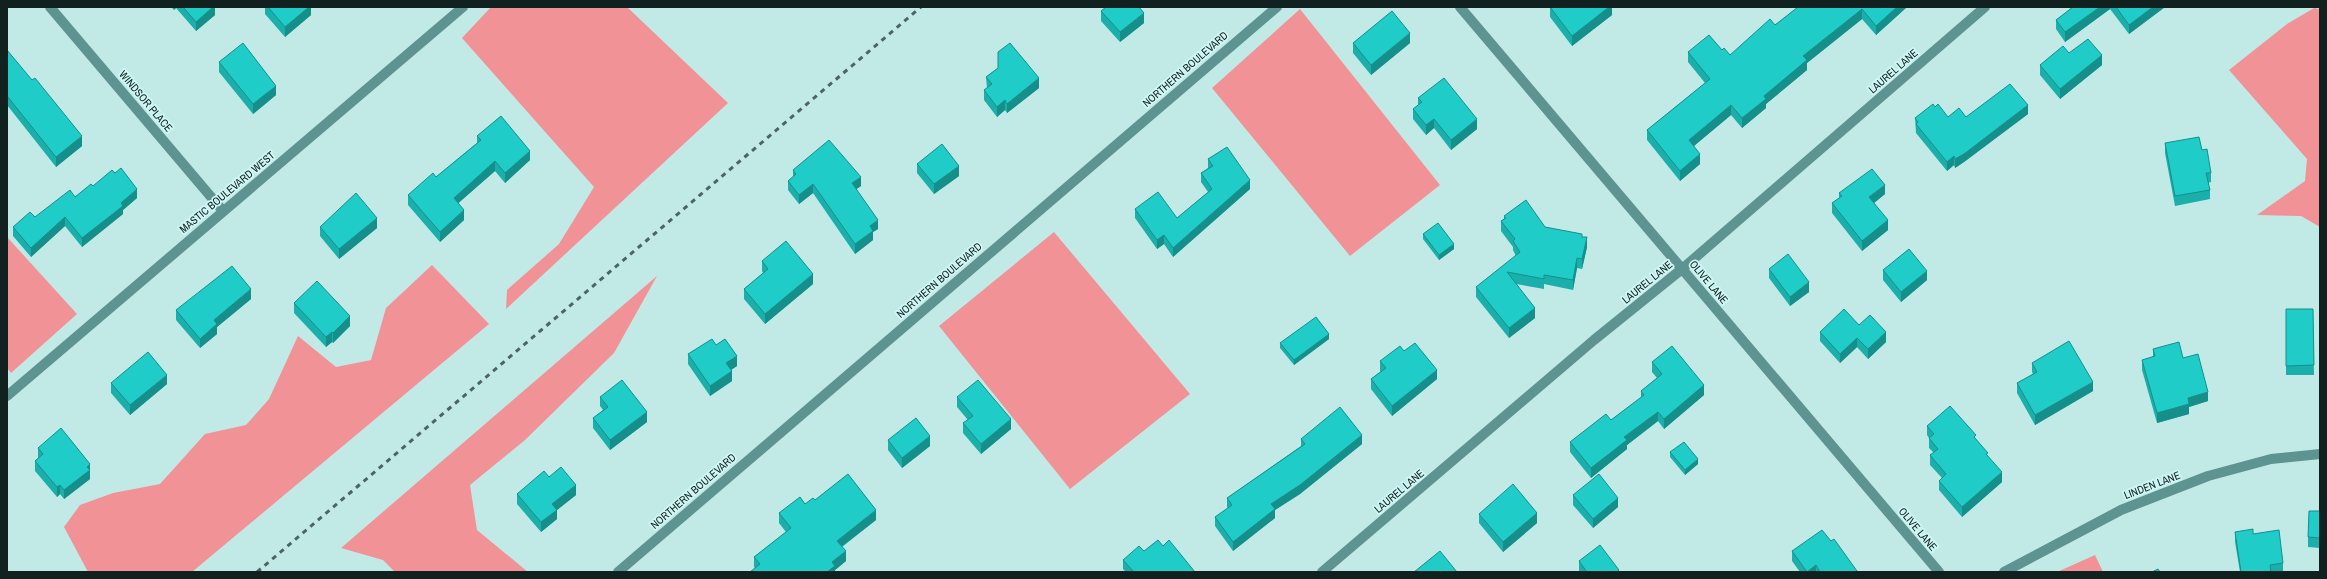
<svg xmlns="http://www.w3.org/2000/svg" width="2327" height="579" font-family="'Archivo Narrow',sans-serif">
  <rect width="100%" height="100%" fill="#c1eae7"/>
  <!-- green -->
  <path fill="#f19297" d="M491 7H627L728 103 506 309 507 290 559 244 594 187 462 38Z
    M2314 8 2320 9V227L2301 216 2257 215 2305 181 2307 159 2229 70 2287 24Z
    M1300 9 1440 185 1350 256 1212 88Z
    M1054 232 1190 394 1070 489 939 326Z
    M7 237 77 314 11 373 7 368Z
    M432 265 489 324 192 572H88L64 527 80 505 113 493 160 484 205 434 246 425 269 399 298 336 336 367 371 360 386 308Z
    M657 276 614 353 525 440 470 485 477 530 528 572H395L383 560 341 548Z
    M2095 555 2103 572H2057Z"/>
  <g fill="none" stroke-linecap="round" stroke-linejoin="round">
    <!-- minor -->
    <path stroke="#5d9390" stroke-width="10" d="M50 7 223 211
      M1460 7 1939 572
      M7 396 463 7
      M618 572 1277 7
      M1322 572 1594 340 1682 269 1985 7
      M2004 572 2121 510 2208 476 2271 459 2320 454"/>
    <!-- rail -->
    <path stroke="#4c6463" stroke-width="3" stroke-dasharray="5 5" stroke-linecap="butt" d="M257 572 921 7"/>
  </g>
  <!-- wall -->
  <path fill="#1bafab" d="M171 7H215V15L196 31 176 8 174 10Z
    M265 7H311V15L285 37 265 14Z
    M1550 7H1612V15L1572 46 1550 17Z
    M1798 7H1907L1876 35 1862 19 1807 63V70L1766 104V108L1742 128 1731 115 1694 146 1700 164 1680 181 1647 140V130L1705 83 1688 62V52L1722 50 1730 55 1775 25Z
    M2073 7H2165L2129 34 2110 9 2065 42 2056 29V20Z
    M1101 11 1144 23 1120 42 1101 21Z
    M1353 43H1410L1371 75 1353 53Z
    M7 50 82 146 56 167 7 105Z
    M998 52 1039 88 1007 113 1005 110 997 117 984 100V90L987 88 986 77 998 68Z
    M2069 53 2102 65 2060 99 2040 75V65Z
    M219 62 276 95 253 114 219 72Z
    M1418 98 1477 129 1451 150 1434 128 1426 135 1413 119V109L1418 105Z
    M1935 107 1948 117 2028 114 1964 162 1955 168 1954 165 1947 171 1916 133 1915 118Z
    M477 136 530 160 505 183 495 171 458 203 464 220 440 242 408 205V195L436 177 477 143Z
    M2165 143 2202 150 2211 173V182L2208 183 2210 190V199L2175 206 2165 153Z
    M1208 159 1250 189 1173 257 1164 244 1157 249 1135 218V209L1177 218 1208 192 1201 182V173L1208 168Z
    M917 164 959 176 934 194 917 173Z
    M793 170 861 186 856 189 878 229 873 232V240L855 254 813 193 799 204 788 190V181L793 177Z
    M93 186 137 198 123 210V214L82 247 65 226 31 257 13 236V227L35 217 75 197Z
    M1839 193 1885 194 1874 203 1888 230 1862 251 1832 213V203L1839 198Z
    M1504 216 1582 237 1587 247 1582 269 1577 268 1573 290 1544 284V289L1516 284 1535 318 1509 338 1476 297V287L1516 256 1513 250V247L1501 231V221L1504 219Z
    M320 227 377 228 339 259 320 236Z
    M1423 234 1454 249 1439 260 1423 239Z
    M762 261 813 284 765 324 744 299V289L763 273 762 271Z
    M1769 269 1809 292 1790 306 1769 278Z
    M1883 270 1927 280 1901 302 1883 280Z
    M251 299 217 327V334L200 348 176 320V310Z
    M294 303 350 326 333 343 332 342 326 347 294 313Z
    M2286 309H2313L2314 375H2286Z
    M1820 332 1886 342 1868 359 1857 347 1840 363 1820 341Z
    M1329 339 1294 365 1280 348V343Z
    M716 345 737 366 731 370 732 381 710 396 688 364V354Z
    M2153 349 2183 358 2208 401 2189 407V414L2157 423 2142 370V360L2153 357Z
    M1404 351 1437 379 1392 416 1371 389V379L1381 371H1380V361Z
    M1652 362 1704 395 1664 429 1658 421 1627 445V449L1591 478 1570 452V442L1611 420 1641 398V391L1657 378 1652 372Z
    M2032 363 2093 391 2035 425 2017 393V383L2033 374 2032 372Z
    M111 383 167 384 130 415 111 393Z
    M600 397 647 422 610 450 593 428V418L603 410 600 406Z
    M957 397 1011 429 981 454 963 433V423L968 420 957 407Z
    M1927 426 1976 439 1988 456 2002 482 1962 517 1939 490V481L1942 478 1930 465V455L1934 453 1929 448V438L1927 435Z
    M1301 439 1362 444 1300 494 1275 510V518L1233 551 1215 526V517L1228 508 1227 507V498L1301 446Z
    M888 440 930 446 902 468 888 450Z
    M38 448 90 474V479L64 499 60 494 57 497 35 471V461L38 458Z
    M1670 452 1698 464 1685 475 1670 457Z
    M549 477 576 495 557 510V519L541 532 517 504V494Z
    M1573 495 1618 507 1593 528 1573 505Z
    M815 500 876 520 842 547 846 561 835 570V572L755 568 754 567V557L786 532 779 523V513Z
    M2320 511V548L2308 547V537Z
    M1479 514 1537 523 1503 552 1479 523Z
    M2235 532 2253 534 2283 563V572H2240L2235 542Z
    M1831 541 1857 572H1800L1792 561V551Z
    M1163 546 1195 572H1126L1123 569V560L1144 551Z
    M1579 561 1619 572H1580L1579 571Z"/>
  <!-- shaded-wall -->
  <path fill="#168f8b" d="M174 7H176V8L174 10Z
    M213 7H215V15L196 31V22Z
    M309 7H311V15L285 37V27Z
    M1609 7H1612V15L1572 46V36Z
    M1897 7H1907L1876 35V26Z
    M2100 7H2110V9L2065 42V32Z
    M2153 7H2165L2129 34V25Z
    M1862 9V19L1807 63V70L1766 104V108L1742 128V118L1803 56Z
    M1144 13V23L1120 42V32Z
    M1410 33V43L1371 75V65Z
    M2102 55V65L2060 99V89Z
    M1039 78V88L1007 113V104Z
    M276 86V95L253 114V104Z
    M1005 100V110L997 117V107Z
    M1731 105V115L1689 150V140Z
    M2028 105V114L1964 162 1955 168V159Z
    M1434 119V128L1426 135V125Z
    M1477 119V129L1451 150V140Z
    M82 136V146L56 167V157Z
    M530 151V160L505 183V173Z
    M1700 154V164L1680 181V171Z
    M1954 156V165L1947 171V162Z
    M495 161V171L454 207V198Z
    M959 166V176L934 194V184Z
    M861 177V186L852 192V183Z
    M1250 180V189L1173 257V248Z
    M813 184V193L799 204V195Z
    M1885 185V194L1869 207V197Z
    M137 189V198L123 210V214L82 247V238L121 203Z
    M464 210V220L440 242V232Z
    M65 217V226L31 257V248Z
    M377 218V228L339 259V249Z
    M878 220V229L873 232V240L855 254V244L870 226Z
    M1888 220V230L1862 251V241Z
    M1164 235V244L1157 249V240Z
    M1587 237V247L1582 269V259Z
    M1454 244V249L1439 260V255Z
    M1577 258V268L1573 290V280Z
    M1927 271V280L1901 302V292Z
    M813 274V284L765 324V314Z
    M1809 282V292L1790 306V297Z
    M251 289V299L217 327V334L200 348V339L214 320Z
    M1535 308V318L1509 338V328Z
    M350 316V326L333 343V333Z
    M332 332V342L326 347V337Z
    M1886 332V342L1868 359V349Z
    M1329 334V339L1294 365V360Z
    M1857 338V347L1840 363V354Z
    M737 356V366L726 373V363Z
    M1437 370V379L1392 416V406Z
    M732 371V381L710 396V386Z
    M167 375V384L130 415V405Z
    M2093 382V391L2035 425V415Z
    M1704 385V395L1664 429V419Z
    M2208 392V401L2189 407V414L2157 423V413L2188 398Z
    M647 412V422L610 450V440Z
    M1658 412V421L1627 445V449L1591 478V468L1624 437Z
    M1011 419V429L981 454V444Z
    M1362 435V444L1300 494 1275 510V518L1233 551V542L1271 504Z
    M930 436V446L902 468V458Z
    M1698 459V464L1685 475V470Z
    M90 464V479L64 499V490Z
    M2002 472V482L1962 517V507Z
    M60 485V494L57 497V487Z
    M576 485V495L557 510V519L541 532V522L552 504Z
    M1618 498V507L1593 528V519Z
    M876 510V520L837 550V541Z
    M1537 513V523L1503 552V542Z
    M846 551V561L835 570V572H827L832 562Z
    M1816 565V572H1807Z"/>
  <!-- building -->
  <path fill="#1fccc7" stroke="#168f8b" d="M183 7H213L196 22Z
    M268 7H309L285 27Z
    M1106 7H1139L1144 13 1120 32 1101 11Z
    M1550 7H1609L1572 36Z
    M1798 7H1897L1876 26 1862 9 1803 56 1807 60 1764 96 1766 99 1742 118 1731 105 1689 140 1700 154 1680 171 1647 130 1710 79 1688 52 1709 35 1722 50 1724 48 1730 55 1770 19 1775 25Z
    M2073 7H2100L2065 32 2056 20Z
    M2116 7H2153L2129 25Z
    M1392 11 1410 33 1371 65 1353 43Z
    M2088 39 2102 55 2060 89 2040 65 2063 46 2069 53Z
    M243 43 276 86 253 104 219 62Z
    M1010 43 1039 78 1007 104 1005 100 997 107 984 90 992 84 986 77 998 68V52Z
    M7 50 32 80 35 78 82 136 56 157 7 96Z
    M1444 78 1477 119 1451 140 1434 119 1426 125 1413 109 1422 102 1418 98Z
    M2010 84 2028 105 1964 154 1955 159 1954 156 1947 162 1916 124 1918 122 1915 118 1933 104 1935 107 1938 104 1948 117 1959 108 1966 117Z
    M501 116 530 151 505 173 495 161 454 198 464 210 440 232 408 195 433 173 436 177 481 140 477 136Z
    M2199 137 2202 150 2207 149 2211 173H2206L2210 190 2175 196 2165 143Z
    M829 140 861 177 852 183 878 220 870 226 873 231 855 244 813 184 799 195 788 181 796 174 793 170Z
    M942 144 959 166 934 184 917 164Z
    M1227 147 1250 180 1173 248 1164 235 1157 240 1135 209 1158 192 1177 218 1212 189 1201 173 1213 166 1208 159Z
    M121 168 137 189 121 203 123 206 82 238 65 217 31 248 13 227 30 212 35 217 70 190 75 197 91 184 93 186 112 170 115 173Z
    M1872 169 1885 185 1869 197 1888 220 1862 241 1832 203 1842 196 1839 193Z
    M356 193 377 218 339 249 320 227Z
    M1526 200 1545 227 1582 234V237H1587L1582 259 1577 258 1573 280 1544 275V279L1507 272 1535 308 1509 328 1476 287 1520 252 1513 241 1515 239 1501 221 1506 218 1504 216Z
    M1438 223 1454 244 1439 255 1423 234Z
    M786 241 813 274 765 314 744 289 768 269 762 261Z
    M1909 249 1927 271 1901 292 1883 270Z
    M1788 254 1809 282 1790 297 1769 269Z
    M232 266 251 289 214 320 217 324 200 339 176 310Z
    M317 281 350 316 333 333 332 332 326 337 294 303Z
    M1844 309 1859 325 1870 315 1886 332 1868 349 1857 338 1840 354 1820 332Z
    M2286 309H2313L2314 365 2286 366Z
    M1316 317 1329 334 1294 360 1280 343Z
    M712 339 716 345 725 339 737 356 726 363 732 371 710 386 688 354Z
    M2069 341 2093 382 2035 415 2017 383 2037 372 2032 363Z
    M2179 342 2183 358 2198 354 2208 392 2188 398 2189 404 2157 413 2142 360 2155 356 2153 349Z
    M1415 343 1437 370 1392 406 1371 379 1386 368 1380 361 1400 346 1404 351Z
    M1672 346 1704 385 1664 419 1658 412 1624 437 1627 440 1591 468 1570 442 1606 414 1611 420 1644 395 1641 391 1662 374 1652 362Z
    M148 352 167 375 130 405 111 383Z
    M622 380 647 412 610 440 593 418 608 407 600 397Z
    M978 380 1011 419 981 444 963 423 973 416 957 397Z
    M1950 406 1976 435 1974 437 1988 453 1986 454 2002 472 1962 507 1939 481 1946 474 1930 455 1938 449 1929 438 1934 434 1927 426Z
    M1340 407 1362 435 1300 485 1271 504 1275 509 1233 542 1215 517 1232 505 1227 498 1305 444 1301 439Z
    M916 418 930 436 902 458 888 440Z
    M61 428 90 464 87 467 90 470 64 490 60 485 57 487 35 461 43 454 38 448Z
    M1684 442 1698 459 1685 470 1670 452Z
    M561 467 576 485 552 504 557 510 541 522 517 494 544 471 549 477Z
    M848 474 876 510 837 541 846 551 832 562 835 566 827 572H750L760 564 754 557 791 528 779 513 800 497 805 504 813 498 815 500Z
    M1599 474 1618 498 1593 519 1573 495Z
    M1513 484 1537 513 1503 542 1479 514Z
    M2309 511H2320V538L2308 537Z
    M2253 529V534L2279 530 2283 563 2270 565 2271 572H2241L2235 532Z
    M1822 530 1831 541 1834 539 1857 571 1856 572H1820L1816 565 1807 572 1792 551Z
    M1158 540 1163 546 1169 540 1195 572H1134L1123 560 1139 546 1144 551Z
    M1600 545 1619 570 1617 572H1587L1579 561Z
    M1440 551 1457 572H1414Z
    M2158 569 2160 572H2152Z"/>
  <g text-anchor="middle" stroke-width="3.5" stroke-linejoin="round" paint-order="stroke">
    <!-- street labels -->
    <g font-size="11" fill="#112120" stroke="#cef7f5">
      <text transform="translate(1185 69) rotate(-41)" y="4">NORTHERN BOULEVARD</text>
      <text transform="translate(1893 71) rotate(-41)" y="4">LAUREL LANE</text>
      <text transform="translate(146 101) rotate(50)" y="4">WINDSOR PLACE</text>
      <text transform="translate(227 192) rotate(-40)" y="4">MASTIC BOULEVARD WEST</text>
      <text transform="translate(939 280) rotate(-41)" y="4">NORTHERN BOULEVARD</text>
      <text transform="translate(1647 282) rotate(-39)" y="4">LAUREL LANE</text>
      <text transform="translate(1709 282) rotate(50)" y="4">OLIVE LANE</text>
      <text transform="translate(2152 485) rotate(-21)" y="4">LINDEN LANE</text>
      <text transform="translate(693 491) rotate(-41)" y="4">NORTHERN BOULEVARD</text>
      <text transform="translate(1399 491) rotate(-40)" y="4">LAUREL LANE</text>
      <text transform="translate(1918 529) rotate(50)" y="4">OLIVE LANE</text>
    </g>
  </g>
  <!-- border -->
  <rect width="2327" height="579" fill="none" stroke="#112120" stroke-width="16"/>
</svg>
